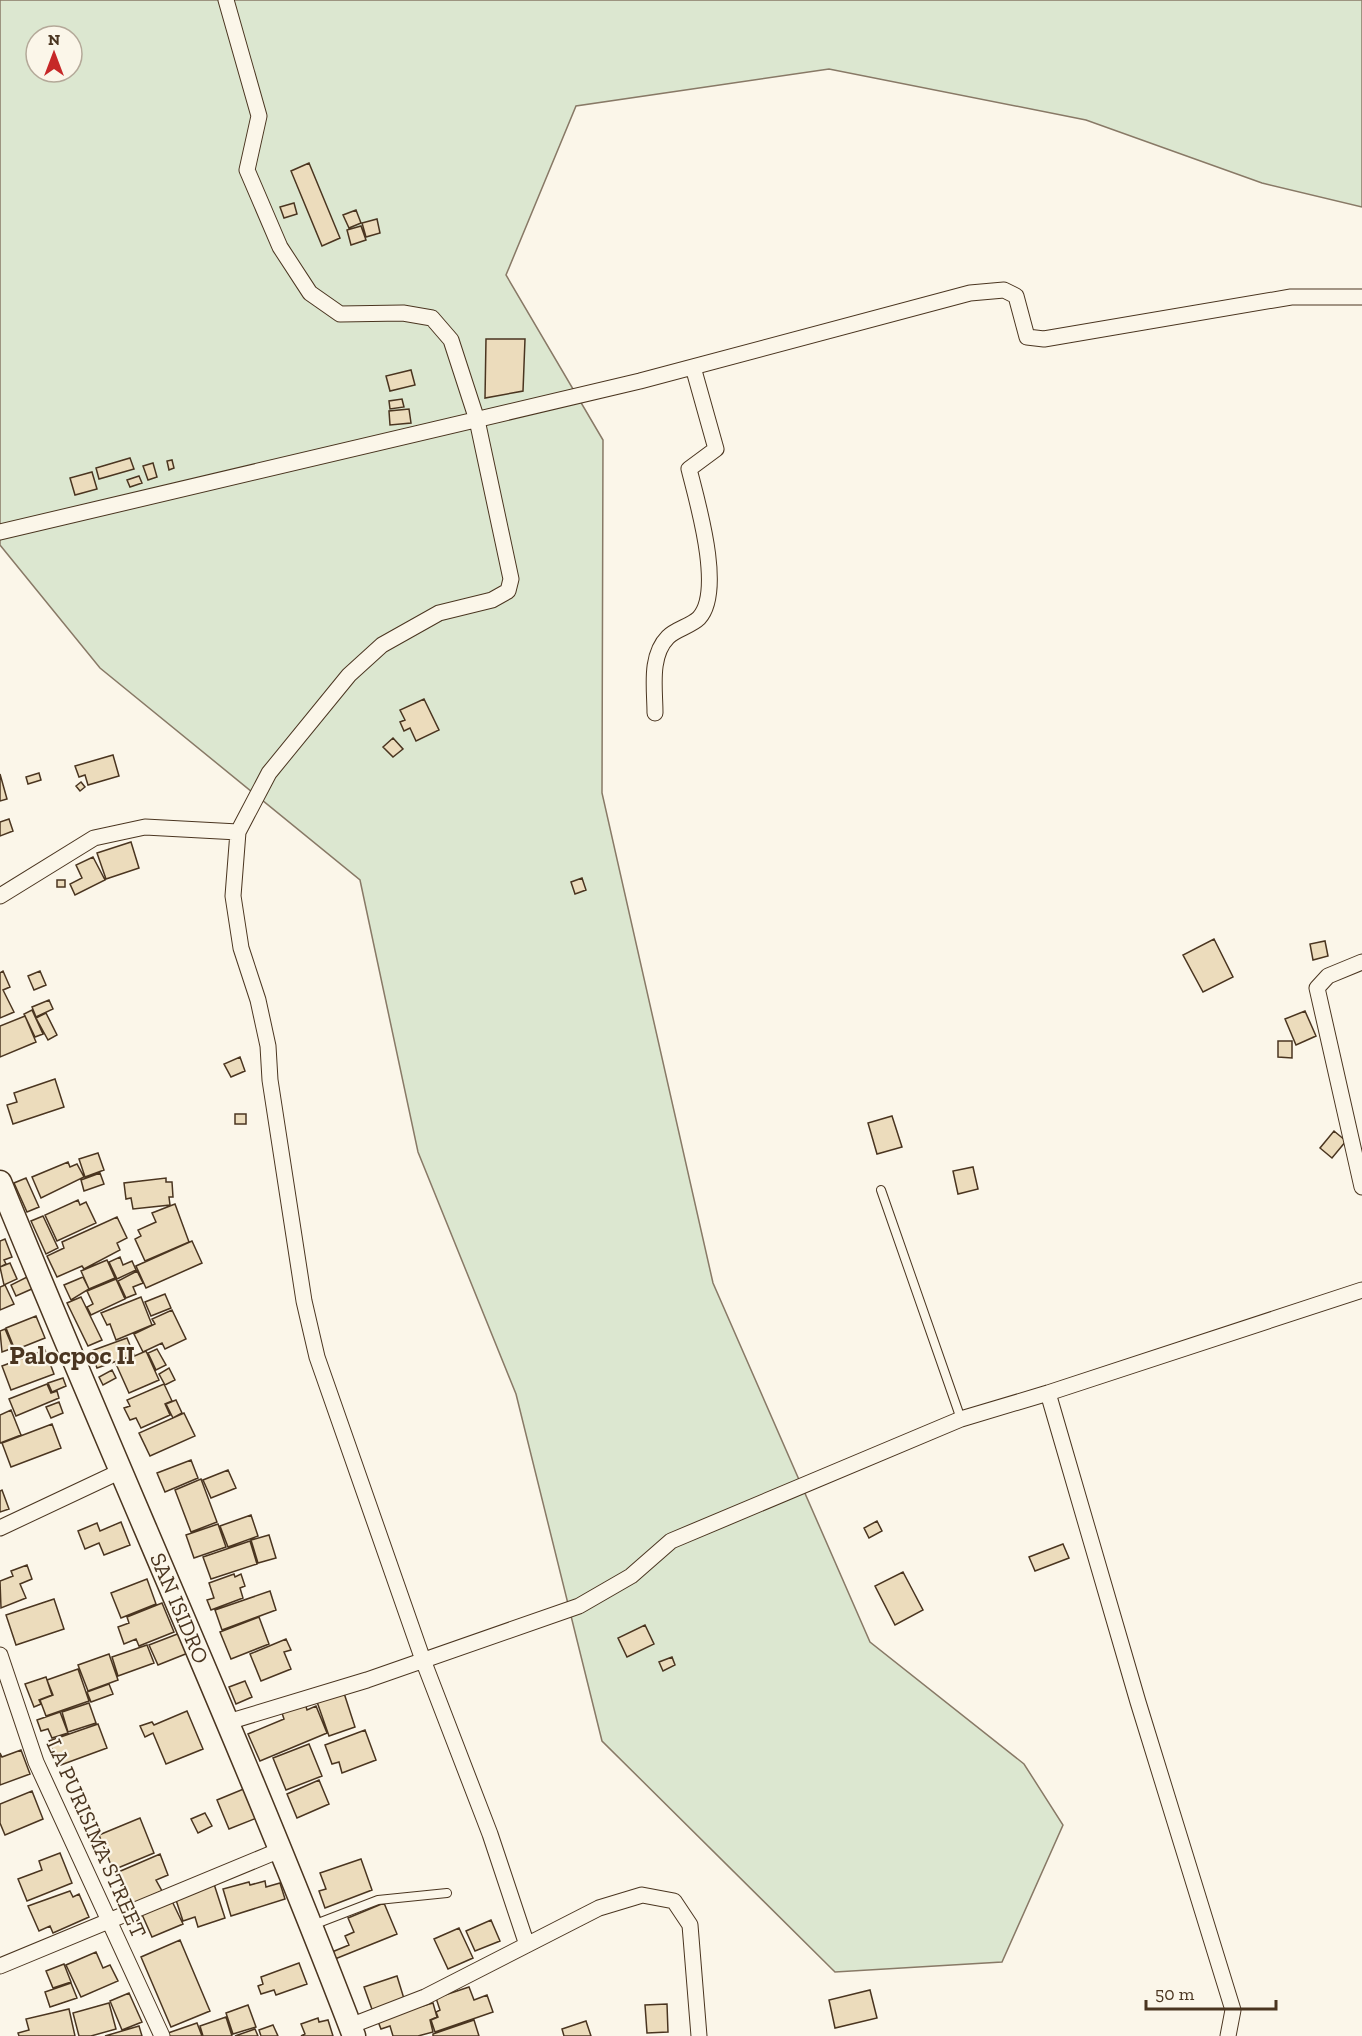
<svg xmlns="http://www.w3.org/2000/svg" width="1362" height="2036" font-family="'Zilla Slab',serif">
  <rect width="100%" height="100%" fill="#fbf6e9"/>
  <!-- green -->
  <path fill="#dce7d0" stroke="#887966" stroke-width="1.5" fill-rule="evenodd" d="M0 0H1362V207L1262 183 1086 120 829 69 576 106 506 275 603 440 602 793 713 1283 870 1642 1024 1764 1063 1825 1002 1962 835 1972 602 1741 516 1394 418 1152 360 880 100 668 0 545ZM36 36H72V72H36Z"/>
  <!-- building -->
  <path fill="#ecdcbc" stroke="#4a3520" stroke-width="1.5" d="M309 163 340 238 322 246 291 171Z
    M294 203 297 214 284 218 280 207Z
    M356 210 361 223 349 228 343 215Z
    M377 219 380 233 366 237 362 223Z
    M361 226 366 240 351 245 347 230Z
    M486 339H525L523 391 485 398Z
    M411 370 415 385 390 391 386 376Z
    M402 399 404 407 390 409 389 401Z
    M409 409 411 423 390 425 389 411Z
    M130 458 134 469 99 479 96 468Z
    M172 460 174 468 169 470 167 461Z
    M153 463 157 477 148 480 143 466Z
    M92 472 97 489 75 495 70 478Z
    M139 476 142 483 130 487 127 480Z
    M424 699 439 730 416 741 410 728 404 731 400 722 405 720 400 710Z
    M393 738 403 749 393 757 383 747Z
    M113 755 119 776 88 785 85 775 79 777 75 766Z
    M39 773 41 780 28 784 26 777Z
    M0 774 7 799 0 801Z
    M81 782 85 787 80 791 76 786Z
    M9 819 13 831 0 836V822Z
    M131 842 139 868 106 879 97 853Z
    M93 857 105 880 75 895 70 884 82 878 76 865Z
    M582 878 586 890 575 894 571 882Z
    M57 880H65V887H57Z
    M1214 939 1233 977 1203 992 1183 955Z
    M1325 941 1328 956 1313 960 1310 944Z
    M3 971 10 987 3 990 14 1012 0 1018V973Z
    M40 971 46 985 34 990 28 976Z
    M49 1000 53 1009 36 1017 32 1007Z
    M32 1010 43 1034 35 1037 24 1014Z
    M1305 1011 1316 1036 1296 1045 1285 1019Z
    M46 1013 57 1035 48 1040 36 1018Z
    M25 1016 36 1042 0 1057V1026Z
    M1278 1041H1292V1058L1278 1057Z
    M240 1057 245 1071 231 1077 224 1064Z
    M55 1079 64 1107 13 1124 7 1105 17 1102 14 1093Z
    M235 1114H246V1124H235Z
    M892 1116 902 1147 877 1154 868 1123Z
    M1334 1131 1346 1141 1332 1158 1320 1148Z
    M98 1153 104 1170 85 1177 79 1159Z
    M68 1162 70 1167 77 1164 84 1177 41 1198 32 1177Z
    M973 1167 978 1189 958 1194 953 1171Z
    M100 1173 104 1184 84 1191 81 1180Z
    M26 1178 39 1207 27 1212 14 1183Z
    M166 1178V1182H172L173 1197H169L170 1205 133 1209 131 1198 126 1199 124 1183Z
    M78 1200 80 1205 86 1202 96 1223 57 1241 45 1215Z
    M175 1204 189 1242 145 1261 135 1239 141 1236 138 1230 156 1222 152 1213Z
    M43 1216 58 1248 46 1254 31 1221Z
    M117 1217 127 1238 117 1243 120 1250 84 1269 82 1266 57 1277 47 1256 64 1248 62 1242Z
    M5 1239 12 1257 4 1260 6 1264 0 1267V1241Z
    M192 1241 202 1263 146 1288 136 1266Z
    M120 1257 123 1265 132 1261 136 1270 117 1279 109 1262Z
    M107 1260 115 1278 89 1289 81 1271Z
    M10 1263 17 1279 4 1285 0 1267Z
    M137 1271 143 1283 133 1287 136 1294 126 1298 118 1281Z
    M29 1276 34 1288 16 1296 11 1285Z
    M83 1277 89 1289 71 1300 64 1285Z
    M116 1279 125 1299 91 1315 87 1307 93 1304 87 1291Z
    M5 1285 14 1304 0 1310V1287Z
    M165 1294 171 1308 151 1316 145 1302Z
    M81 1297 102 1340 88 1346 67 1303Z
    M141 1297 152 1325 116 1340 110 1324 107 1325 101 1313Z
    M172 1310 186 1339 165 1349 162 1343 143 1352 134 1334 155 1324 152 1319Z
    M36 1316 45 1338 15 1350 6 1328Z
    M5 1329 13 1348 2 1352 0 1331Z
    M127 1338 134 1355 97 1368 91 1351Z
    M157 1349 166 1365 156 1370 148 1353Z
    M45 1350 54 1374 11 1390 2 1366Z
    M146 1351 159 1380 129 1393 116 1364Z
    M169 1368 175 1380 165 1385 159 1374Z
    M112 1370 116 1378 103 1385 99 1377Z
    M63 1378 66 1386 52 1392 48 1383Z
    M47 1384 51 1393 57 1391 59 1398 16 1416 9 1399Z
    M164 1384 172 1401 165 1404 170 1415 141 1428 136 1418 130 1420 124 1408 130 1406 127 1400Z
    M176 1400 182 1413 173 1418 166 1404Z
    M59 1402 63 1413 51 1418 46 1407Z
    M11 1410 21 1435 0 1443V1415Z
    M184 1413 195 1436 150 1456 139 1433Z
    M52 1424 61 1448 11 1467 2 1443Z
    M191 1460 198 1478 165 1492 157 1473Z
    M228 1470 236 1488 211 1498 203 1480Z
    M201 1479 217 1522 191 1532 175 1490Z
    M2 1490 9 1509 0 1512V1491Z
    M251 1515 258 1536 228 1547 220 1526Z
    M877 1521 882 1531 869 1538 864 1528Z
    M121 1522 130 1545 104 1555 99 1543 85 1549 78 1531 97 1523 100 1531Z
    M218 1524 226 1547 194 1558 186 1535Z
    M269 1535 276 1558 258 1563 251 1540Z
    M250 1541 257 1564 211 1579 203 1557Z
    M1063 1544 1069 1558 1035 1571 1029 1557Z
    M27 1565 32 1579 20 1584 26 1598 1 1608 0 1581 13 1576 11 1571Z
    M903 1572 923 1610 895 1625 875 1586Z
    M234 1574 235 1577 241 1574 245 1586 240 1588 243 1598 211 1610 207 1600 214 1598 209 1583Z
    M147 1579 156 1604 121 1618 111 1593Z
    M270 1591 276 1610 222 1630 215 1610Z
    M54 1599 64 1629 16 1645 6 1615Z
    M162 1603 174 1632 139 1646 136 1639 124 1644 118 1627 129 1623 127 1617Z
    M259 1617 269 1644 231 1659 220 1632Z
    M645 1625 654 1644 627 1657 618 1638Z
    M180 1633 188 1653 158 1665 149 1645Z
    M286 1639 291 1650 284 1652 291 1669 261 1681 250 1654Z
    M147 1645 154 1663 118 1676 112 1657Z
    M109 1654 118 1680 88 1691 78 1665Z
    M672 1657 675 1665 663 1671 659 1662Z
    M78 1669 89 1701 46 1716 40 1700 53 1695 47 1680Z
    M46 1677 52 1695 39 1700 41 1704 34 1707 25 1684Z
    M245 1681 252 1697 236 1704 229 1687Z
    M109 1684 113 1694 91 1702 87 1692Z
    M343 1690 355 1727 329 1736 316 1699Z
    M89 1703 96 1723 68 1732 62 1712Z
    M305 1703 307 1710 316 1706 327 1733 260 1761 248 1734 284 1719 282 1713Z
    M187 1711 203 1749 166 1764 153 1733 145 1737 140 1726 152 1722 154 1725Z
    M60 1712 68 1733 52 1738 48 1729 41 1731 37 1720Z
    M98 1724 107 1748 58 1766 49 1741Z
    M365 1730 376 1760 342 1773 339 1762 332 1764 325 1745Z
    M309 1744 322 1776 286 1790 273 1758Z
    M21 1750 30 1774 0 1785V1753L2 1757Z
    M319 1780 329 1804 297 1818 287 1794Z
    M246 1788 259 1817 229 1829 217 1800Z
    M32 1791 43 1819 5 1835 0 1823V1804Z
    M205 1813 212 1826 198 1833 191 1819Z
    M140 1818 154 1853 113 1870 99 1835Z
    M60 1853 72 1883 27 1901 18 1879 42 1870 39 1861Z
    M160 1854 168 1875 156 1880 162 1891 130 1905 116 1873Z
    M361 1859 372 1890 325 1908 319 1891 326 1889 320 1873Z
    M265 1881 266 1887 280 1883 285 1899 231 1916 223 1889 249 1882 250 1885Z
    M214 1884 225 1918 198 1927 195 1917 183 1921 175 1897Z
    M70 1891 73 1897 79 1894 89 1917 53 1933 50 1926 39 1931 28 1906Z
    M170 1897 183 1924 152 1937 140 1910Z
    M384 1903 397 1934 335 1959 332 1952 349 1945 345 1936 354 1932 348 1918Z
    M491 1920 500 1941 475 1951 466 1931Z
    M459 1928 473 1958 448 1969 434 1939Z
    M180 1940 210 2011 171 2027 141 1957Z
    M96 1952 103 1968 110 1965 118 1981 81 1997 66 1965Z
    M299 1963 307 1984 276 1995 274 1990 261 1994 258 1986 263 1984 261 1977Z
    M64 1964 71 1982 53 1988 46 1971Z
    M397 1976 405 2002 373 2012 364 1987Z
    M71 1983 77 1998 50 2007 45 1992Z
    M469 1987 474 2000 487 1995 493 2012 435 2032 431 2020 438 2017 436 2012 440 2010 436 1998Z
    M870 1990 877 2018 835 2028 829 2000Z
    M129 1993 142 2022 122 2030 110 2001Z
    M109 2003 116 2029 91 2036H79L73 2013Z
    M433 2003 437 2017 430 2020 433 2032 418 2036H393L390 2026 381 2029 377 2019Z
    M667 2004 668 2032 647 2033 645 2005Z
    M248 2005 256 2027 233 2034 226 2013Z
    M69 2009 75 2036H19L18 2033 29 2030 26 2019Z
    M226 2017 232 2036H203L200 2026Z
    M318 2018 319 2022 328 2020 333 2036H301L305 2034 301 2024Z
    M474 2020 479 2036H433V2034Z
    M586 2021 591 2036H564L562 2029Z
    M197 2023 202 2036H169L168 2033Z
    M273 2025 278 2036H261L259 2030Z
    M139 2026 142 2036H105Z
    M255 2029 258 2036H235Z"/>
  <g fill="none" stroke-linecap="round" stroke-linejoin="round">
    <defs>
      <path id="lane" d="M881 1190 961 1419
        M313 1925 378 1900 447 1893"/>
      <path id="street" d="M226 0 259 116 247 170 280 247 310 293 340 314 403 313 432 318 451 340 477 420 511 579 508 591 492 600 439 613 382 645 349 675 269 773 238 832 233 896 241 948 258 1000 268 1046 270 1080 304 1301 317 1357 423 1660 490 1834 527 1945
        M0 532 640 381 970 293 1004 290 1016 296 1027 337 1044 339 1291 297H1362
        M655 713C655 689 649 656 668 637 676 629 691 626 699 618 724 591 697 501 689 469L716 449 693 367
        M0 896 94 838 145 827 238 832
        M1362 962 1328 976 1317 988 1362 1187
        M1048 1393 1138 1702 1233 2010 1228 2036
        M0 1528 121 1471
        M0 1655 36 1762 162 2036
        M228 1722 367 1680 579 1606 631 1576 671 1541 961 1419 1048 1393 1362 1290
        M0 1966 280 1850
        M350 2026 425 1997 599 1908 642 1895 674 1901 690 1925 699 2036"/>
      <path id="secondary" d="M0 1182C116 1468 244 1748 354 2036"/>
    </defs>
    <!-- lane casing -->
    <use href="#lane" stroke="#4a3520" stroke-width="10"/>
    <!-- street casing -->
    <use href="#street" stroke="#4a3520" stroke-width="17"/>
    <!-- secondary casing -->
    <use href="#secondary" stroke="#4a3520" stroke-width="25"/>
    <!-- lane -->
    <use href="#lane" stroke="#fbf6e9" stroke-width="8"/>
    <!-- street -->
    <use href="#street" stroke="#fbf6e9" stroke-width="15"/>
    <!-- secondary -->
    <use href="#secondary" stroke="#fbf6e9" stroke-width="22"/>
  </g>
  <g text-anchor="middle" stroke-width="4.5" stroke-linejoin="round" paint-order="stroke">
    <!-- street labels -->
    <g font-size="22" fill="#4a3520" stroke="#fbf6e9">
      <text transform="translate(180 1608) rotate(67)" y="8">SAN ISIDRO</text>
      <text transform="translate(97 1838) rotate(66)" y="8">LA PURISIMA STREET</text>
    </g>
    <!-- quarter labels -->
    <g font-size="26" font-weight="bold" fill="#4a3520" stroke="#fbf6e9">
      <text x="72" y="1364">Palocpoc II</text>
    </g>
  </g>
  <!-- north arrow -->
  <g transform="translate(54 54)"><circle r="28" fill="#fbf6e9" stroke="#b4a999" stroke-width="1.5"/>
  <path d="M0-4.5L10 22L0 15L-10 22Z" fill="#c62828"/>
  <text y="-9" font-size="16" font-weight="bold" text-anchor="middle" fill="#4a3520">N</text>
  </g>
  <!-- scale -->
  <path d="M1146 2000v9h130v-9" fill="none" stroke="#4a3520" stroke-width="3"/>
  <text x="1155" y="2000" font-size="18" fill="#4a3520" stroke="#fbf6e9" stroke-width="4.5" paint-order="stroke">50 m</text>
</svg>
